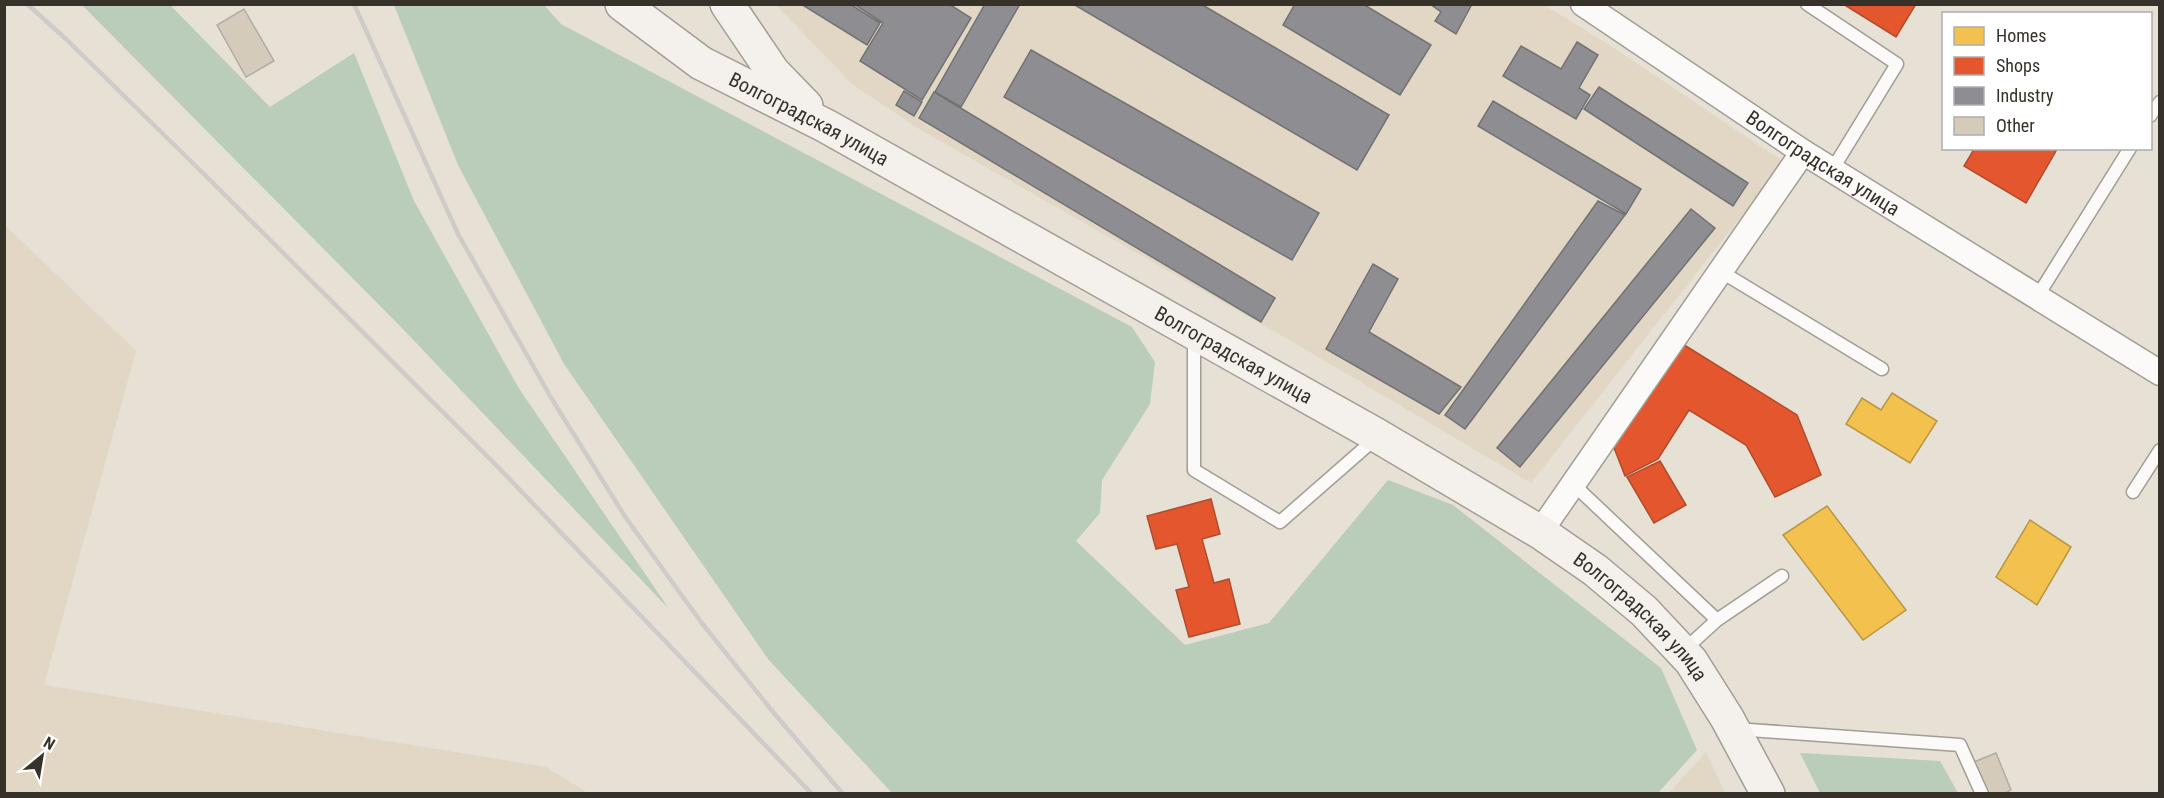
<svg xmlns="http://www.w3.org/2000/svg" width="2164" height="798" font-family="'Roboto Condensed',sans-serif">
  <rect width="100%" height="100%" fill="#e6e0d5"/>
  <!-- built -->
  <path fill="#e1d7c4" d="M776 5H1544L1608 44 1784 162 1531 483 1298 345 916 127 852 84Z
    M5 225 136 351 44 685 546 767 588 793H5Z
    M1706 752 1725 793H1669Z"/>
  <!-- green -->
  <path fill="#b9cdba" d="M82 5H170L270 107 354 53 414 201 518 387 669 609 401 327Z
    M394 5H544L561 24 1132 327 1155 362 1150 404 1102 480 1100 513 1076 541 1185 645 1269 623 1388 480 1453 505 1661 668 1697 750 1658 793H892L768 659 564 364 458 165Z
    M1800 753 1940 761 1958 793H1820Z"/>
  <!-- homes -->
  <path fill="#f2c14e" stroke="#ba9643" stroke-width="1.5" d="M1892 393 1937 421 1910 463 1846 424 1862 398 1881 410Z
    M1827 506 1906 610 1863 640 1783 535Z
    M2030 520 2071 547 2037 605 1996 577Z"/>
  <!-- shops -->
  <path fill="#e4572e" stroke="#b04c2d" stroke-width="1.5" d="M1843 4H1916L1896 37Z
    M1969 148H2052L2056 151 2026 203 1964 166 1973 151Z
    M1681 343 1797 415 1821 475 1775 497 1746 445 1689 410 1658 459 1625 476 1613 445Z
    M1660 461 1686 505 1654 523 1627 477Z
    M1211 499 1220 534 1202 539 1214 583 1229 579 1240 624 1189 637 1176 590 1189 587 1177 544 1156 549 1147 516Z"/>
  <!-- industry -->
  <path fill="#8d8d92" stroke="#737273" stroke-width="1.5" d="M801 4H850L880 23 867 45Z
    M854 4H949L971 18 922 100 860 61 883 23Z
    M985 4H1020L961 107 935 92Z
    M1073 4H1201L1389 115 1357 170Z
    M1295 4H1363L1431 45 1400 95 1283 25Z
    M1430 4H1472L1456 34 1435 21 1441 12Z
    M1577 42 1598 55 1579 88 1590 95 1576 119 1503 76 1521 46 1561 69Z
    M1031 50 1319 213 1292 260 1004 97Z
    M1599 87 1748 183 1733 206 1584 109Z
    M904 91 922 102 914 116 896 105Z
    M934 92 1275 298 1261 322 919 118Z
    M1493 101 1641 189 1626 214 1478 126Z
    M1598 201 1625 215 1465 429 1445 415Z
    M1691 209 1715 228 1520 467 1497 448Z
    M1373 264 1398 279 1369 332 1461 387 1439 414 1326 349Z"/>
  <!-- building -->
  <path fill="#d4cbba" stroke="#b1aca4" stroke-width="1.5" d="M244 9 274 61 246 77 217 25Z
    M1996 753 2011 790 2003 794H1986L1974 762Z"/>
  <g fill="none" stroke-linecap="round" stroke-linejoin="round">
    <defs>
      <path id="lane" d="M1807 4 1897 64 1832 170
        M2150 116 2160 102
        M1720 271 1882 369
        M2037 297 2130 148
        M1194 337V470L1280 522 1376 438
        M1573 484 1717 620
        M2133 492 2160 450
        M1683 651 1717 620 1782 576
        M1736 729 1960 745 1982 794"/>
      <g id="street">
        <path id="s1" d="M1583 4 1803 152 2160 373"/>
        <path d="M1540 532 1803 152"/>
      </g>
      <g id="secondary">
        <path id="s2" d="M622 4 701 63 826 126 1378 436 1540 532 1595 570 1644 611 1691 661 1727 718 1768 794"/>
        <path d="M727 4 773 72 806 106"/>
      </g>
    </defs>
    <!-- lane casing -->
    <use href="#lane" stroke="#a29d95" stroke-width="15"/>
    <!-- street casing -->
    <use href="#street" stroke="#a29d95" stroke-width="27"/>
    <!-- secondary casing -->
    <use href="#secondary" stroke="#a29d95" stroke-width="36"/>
    <!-- lane -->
    <use href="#lane" stroke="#fbfaf9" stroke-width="12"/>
    <!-- street -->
    <use href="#street" stroke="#fbfaf9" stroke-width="24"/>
    <!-- secondary -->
    <use href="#secondary" stroke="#f4f0ec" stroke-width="33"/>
    <!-- rail -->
    <path stroke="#cdccc8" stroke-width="4.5" d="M27 4 66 39 205 175 495 464 812 794
      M354 4 458 234 553 401 626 518 701 622 773 712 843 794"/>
  </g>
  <g text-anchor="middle" stroke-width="6" stroke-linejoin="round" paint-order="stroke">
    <!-- street labels -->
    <g font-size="20" fill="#36322a" stroke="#fff">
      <text dy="7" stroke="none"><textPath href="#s2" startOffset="220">Волгоградская улица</textPath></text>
      <text dy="7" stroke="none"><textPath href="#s1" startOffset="288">Волгоградская улица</textPath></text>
      <text dy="7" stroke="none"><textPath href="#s2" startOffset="706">Волгоградская улица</textPath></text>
      <text dy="7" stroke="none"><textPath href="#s2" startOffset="1192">Волгоградская улица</textPath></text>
    </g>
  </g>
  <!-- border -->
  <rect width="2164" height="798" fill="none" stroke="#36322a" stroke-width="12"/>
  <!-- legend -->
  <rect x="1942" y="12" width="210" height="138" fill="#ffffff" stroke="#afadaa" stroke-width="1.5"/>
  <rect x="1954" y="27" width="30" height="18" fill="#f2c14e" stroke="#afadaa" stroke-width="1.5"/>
  <text x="1996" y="42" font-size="18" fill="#36322a">Homes</text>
  <rect x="1954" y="57" width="30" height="18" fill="#e4572e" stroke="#afadaa" stroke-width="1.5"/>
  <text x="1996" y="72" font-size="18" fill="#36322a">Shops</text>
  <rect x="1954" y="87" width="30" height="18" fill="#8d8d92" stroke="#afadaa" stroke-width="1.5"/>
  <text x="1996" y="102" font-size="18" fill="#36322a">Industry</text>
  <rect x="1954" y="117" width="30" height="18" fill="#d4cbba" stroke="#afadaa" stroke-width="1.5"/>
  <text x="1996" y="132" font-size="18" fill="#36322a">Other</text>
  <!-- north arrow -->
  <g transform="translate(42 756) rotate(30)" stroke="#ffffff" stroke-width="4.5" paint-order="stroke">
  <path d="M0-4.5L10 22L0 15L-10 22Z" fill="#36322a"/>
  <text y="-9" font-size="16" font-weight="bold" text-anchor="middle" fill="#36322a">N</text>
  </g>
</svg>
